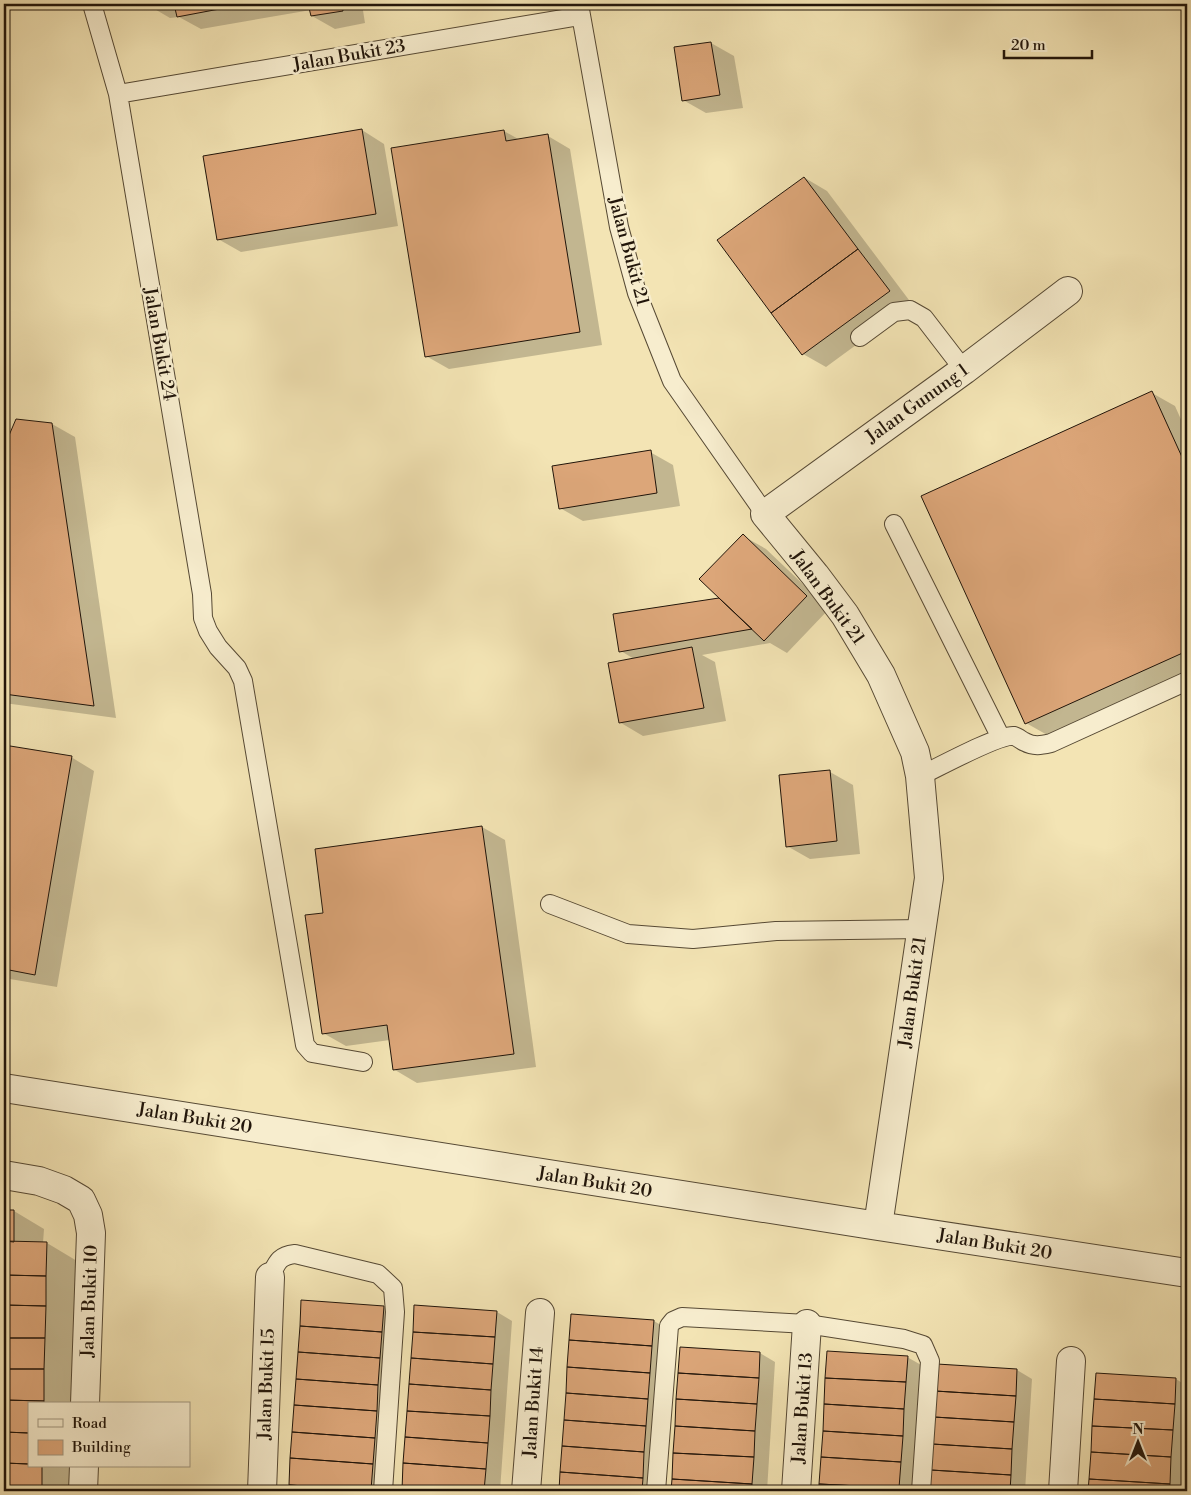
<svg xmlns="http://www.w3.org/2000/svg" width="1191" height="1495" font-family="'Libre Bodoni',serif">
  <rect width="100%" height="100%" fill="#f3e4b4"/>
  <filter id="stains"><feTurbulence type="fractalNoise" baseFrequency=".004" numOctaves="4"/><feColorMatrix values="0 0 0 0 .2 0 0 0 0 .09 0 0 0 0 .02 0 0 0 .5 -.17"/></filter>
  <radialGradient id="worn" r=".72"><stop offset=".6" stop-color="#630" stop-opacity="0"/><stop offset="1" stop-color="#630" stop-opacity=".3"/></radialGradient>
  <!-- shadow -->
  <path fill="#0003" d="M146 4H362L365 23 335 29 312 16 311 10 201 29 179 17 170 18Z
    M711 43 734 56 743 108 706 113 683 100 675 48Z
    M362 130 384 144 398 226 241 252 218 239Z
    M504 131 520 140 548 136 570 149 602 345 449 369 426 356Z
    M805 178 827 191 912 304 826 367 803 354Z
    M1152 393 1175 406 1187 433V674L1049 736 1026 723Z
    M16 420 52 424 75 437 116 718 4 703V450Z
    M650 452 673 465 680 506 583 521 560 508Z
    M743 536 766 549 829 609 787 653 770 643 702 655 715 662 726 721 643 736 621 723 634 659 621 651 721 598Z
    M4 746 71 757 94 771 57 987 4 978Z
    M830 772 853 785 860 854 810 859 787 846Z
    M482 827 505 840 536 1067 417 1083 395 1070 390 1040 346 1046 323 1033 325 914Z
    M4 1211H14L44 1229 43 1243H47L77 1261 74 1404H29V1466H72V1491H4Z
    M303 1301 384 1307 399 1316 387 1491H289Z
    M416 1306 497 1312 512 1321 500 1491H402Z
    M572 1316 654 1321 669 1330 657 1491H560Z
    M681 1348 760 1353 775 1362 767 1491H672Z
    M828 1352 907 1357 923 1366 915 1491H820Z
    M938 1365 1017 1370 1032 1379 1025 1491H930Z
    M1097 1374 1176 1379 1187 1386V1450L1185 1491H1090Z"/>
  <!-- building -->
  <path fill="#dca679" stroke="#21150a" d="M174 4H213L214 10 177 17Z
    M213 4H250L214 10Z
    M308 4H342L343 11 311 16Z
    M711 42 720 95 682 101 674 47Z
    M362 129 376 214 217 240 203 156Z
    M504 130 506 141 548 134 580 332 425 357 391 148Z
    M804 177 858 249 771 313 717 240Z
    M858 249 890 291 802 355 771 313Z
    M1152 391 1187 468V651L1025 724 921 496Z
    M16 419 52 423 94 706 4 694V447Z
    M651 450 657 493 559 509 552 466Z
    M743 534 807 596 764 641 699 579Z
    M719 598 752 629 619 652 613 614Z
    M692 647 704 708 619 723 608 663Z
    M4 745 72 756 35 975 4 969Z
    M830 770 837 841 786 847 779 775Z
    M482 826 514 1054 393 1070 387 1025 322 1034 305 915 323 913 315 849Z
    M4 1210H14V1242L4 1241Z
    M4 1241 47 1242 46 1276 4 1275Z
    M4 1275 46 1276V1306L4 1305Z
    M301 1300 384 1306 382 1332 300 1326Z
    M4 1305 46 1306 45 1338H4Z
    M414 1305 497 1311 495 1337 413 1332Z
    M571 1314 654 1320 652 1346 569 1340Z
    M300 1326 382 1332 380 1358 298 1352Z
    M413 1332 495 1337 493 1364 411 1358Z
    M4 1338H45L44 1369H4Z
    M569 1340 652 1346 650 1373 567 1367Z
    M680 1347 760 1352 759 1378 678 1373Z
    M827 1351 908 1356 906 1382 825 1378Z
    M298 1352 380 1358 378 1385 296 1379Z
    M411 1358 493 1364 491 1390 409 1384Z
    M937 1364 1017 1369 1016 1396 935 1391Z
    M567 1367 650 1373 648 1399 566 1393Z
    M4 1369H44V1401L4 1400Z
    M678 1373 759 1378 757 1404 676 1399Z
    M1096 1373 1176 1378 1175 1404 1094 1399Z
    M825 1378 906 1382 904 1409 824 1404Z
    M296 1379 378 1385 377 1411 294 1405Z
    M409 1384 491 1390 490 1416 407 1411Z
    M935 1391 1016 1396 1014 1422 934 1417Z
    M566 1393 648 1399 646 1426 564 1420Z
    M676 1399 757 1404 755 1431 675 1426Z
    M1094 1399 1175 1404 1173 1430 1092 1426Z
    M4 1400 44 1401V1404H29V1433L4 1432Z
    M824 1404 904 1409 903 1436 823 1431Z
    M294 1405 377 1411 375 1438 292 1432Z
    M407 1411 490 1416 488 1443 405 1437Z
    M934 1417 1014 1422 1012 1449 932 1444Z
    M564 1420 646 1426 644 1452 562 1446Z
    M675 1426 755 1431 754 1457 673 1453Z
    M1092 1426 1173 1430 1171 1457 1091 1452Z
    M823 1431 903 1436 901 1462 821 1457Z
    M4 1432 29 1433V1464L4 1463Z
    M292 1432 375 1438 373 1464 290 1458Z
    M405 1437 488 1443 486 1469 403 1463Z
    M932 1444 1012 1449 1011 1475 931 1470Z
    M562 1446 644 1452 643 1478 560 1472Z
    M1091 1452 1171 1457 1170 1484 1089 1479Z
    M673 1453 754 1457 752 1484 672 1479Z
    M821 1457 901 1462 899 1488 819 1484Z
    M290 1458 373 1464 371 1490 289 1485Z
    M4 1463 29 1464V1466H42V1491H4Z
    M403 1463 486 1469 484 1491 402 1490Z
    M931 1470 1011 1475 1010 1491H929Z
    M560 1472 643 1478 642 1491H559Z
    M672 1479 752 1484V1491H671Z
    M1089 1479 1170 1484 1169 1491H1088Z
    M819 1484 899 1488V1491H819Z
    M289 1485 371 1490V1491H288Z"/>
  <g fill="none" stroke-linecap="round" stroke-linejoin="round">
    <defs>
      <path id="service" d="M92 4 118 94 202 594 203 618 208 631 218 647 237 668 243 681 305 1045 312 1053 363 1062
        M579 4 619 227 637 293 672 381 765 514
        M118 94 580 16
        M860 337 894 312 910 310 924 318 964 370
        M894 524 1001 738
        M920 776C937 768 999 734 1014 736 1018 737 1022 741 1025 742 1034 747 1042 745 1051 743L1187 681
        M550 904 628 934 693 939 776 931 922 929
        M270 1277C277 1263 278 1256 295 1254L378 1274 393 1288 395 1312 383 1491
        M656 1491 669 1326 673 1321 682 1317 807 1324 904 1339 923 1345 930 1361 921 1491"/>
      <path id="minor" d="M4 1088 878 1226 1187 1273
        M4 1175 39 1181 64 1190 81 1200 88 1215 91 1233 85 1404
        M878 1226 929 878 920 776 915 752 881 675 845 615 815 575 765 514 964 370 1068 291
        M83 1491 84 1466
        M262 1491 270 1277
        M526 1491 540 1313
        M796 1491 807 1324
        M1063 1491 1071 1361"/>
    </defs>
    <!-- service casing -->
    <use href="#service" stroke="#564934" stroke-width="20"/>
    <!-- minor casing -->
    <use href="#minor" stroke="#564934" stroke-width="30"/>
    <!-- service -->
    <use href="#service" stroke="#f7edce" stroke-width="18"/>
    <!-- minor -->
    <use href="#minor" stroke="#f7edce" stroke-width="28"/>
  </g>
  <g text-anchor="middle" stroke-width="5" stroke-linejoin="round" paint-order="stroke">
    <!-- street labels -->
    <g font-size="18" fill="#21150a" stroke="#f7edce">
      <text transform="translate(349 55) rotate(-10)" y="6">Jalan Bukit 23</text>
      <text transform="translate(629 251) rotate(75)" y="6">Jalan Bukit 21</text>
      <text transform="translate(160 344) rotate(80)" y="6">Jalan Bukit 24</text>
      <text transform="translate(917 403) rotate(-36)" y="6">Jalan Gunung 1</text>
      <text transform="translate(828 597) rotate(54)" y="6">Jalan Bukit 21</text>
      <text transform="translate(912 992) rotate(-82)" y="6">Jalan Bukit 21</text>
      <text transform="translate(195 1118) rotate(9)" y="6">Jalan Bukit 20</text>
      <text transform="translate(595 1182) rotate(9)" y="6">Jalan Bukit 20</text>
      <text transform="translate(995 1244) rotate(9)" y="6">Jalan Bukit 20</text>
      <text transform="translate(89 1301) rotate(-88)" y="6">Jalan Bukit 10</text>
      <text transform="translate(266 1384) rotate(-88)" y="6">Jalan Bukit 15</text>
      <text transform="translate(533 1402) rotate(-86)" y="6">Jalan Bukit 14</text>
      <text transform="translate(802 1408) rotate(-86)" y="6">Jalan Bukit 13</text>
    </g>
  </g>
  <!-- margin -->
  <rect width="1191" height="1495" fill="none" stroke="#f3e4b4" stroke-width="20"/>
  <rect x="5" y="5" width="1181" height="1485" fill="none" stroke="#21150a" stroke-width="2.5"/>
  <rect x="10" y="10" width="1171" height="1475" fill="none" stroke="#21150a"/>
  <!-- legend -->
  <rect x="28" y="1402" width="162" height="65" fill="#f7edce" stroke="#a19780"/>
  <rect x="38" y="1419" width="25" height="8" fill="#f7edce" stroke="#a19780"/>
  <text x="72" y="1428" font-size="15" fill="#21150a">Road</text>
  <rect x="38" y="1440" width="25" height="15" fill="#dca679" stroke="#a19780"/>
  <text x="72" y="1452" font-size="15" fill="#21150a">Building</text>
  <!-- north arrow -->
  <g transform="translate(1138 1442)" stroke="#f7edce" stroke-width="4" paint-order="stroke">
  <path d="M0-4L9 19L0 12L-9 19Z" fill="#21150a"/>
  <text y="-8" font-size="14" font-weight="bold" text-anchor="middle" fill="#21150a">N</text>
  </g>
  <!-- scale -->
  <path d="M1004 50v8h88v-8" fill="none" stroke="#21150a" stroke-width="2.5"/>
  <text x="1011" y="50" font-size="15" fill="#21150a" stroke="#f7edce" stroke-width="4" paint-order="stroke">20 m</text>
  <rect width="100%" height="100%" filter="url(#stains)"/>
  <rect width="100%" height="100%" fill="url(#worn)"/>
</svg>
